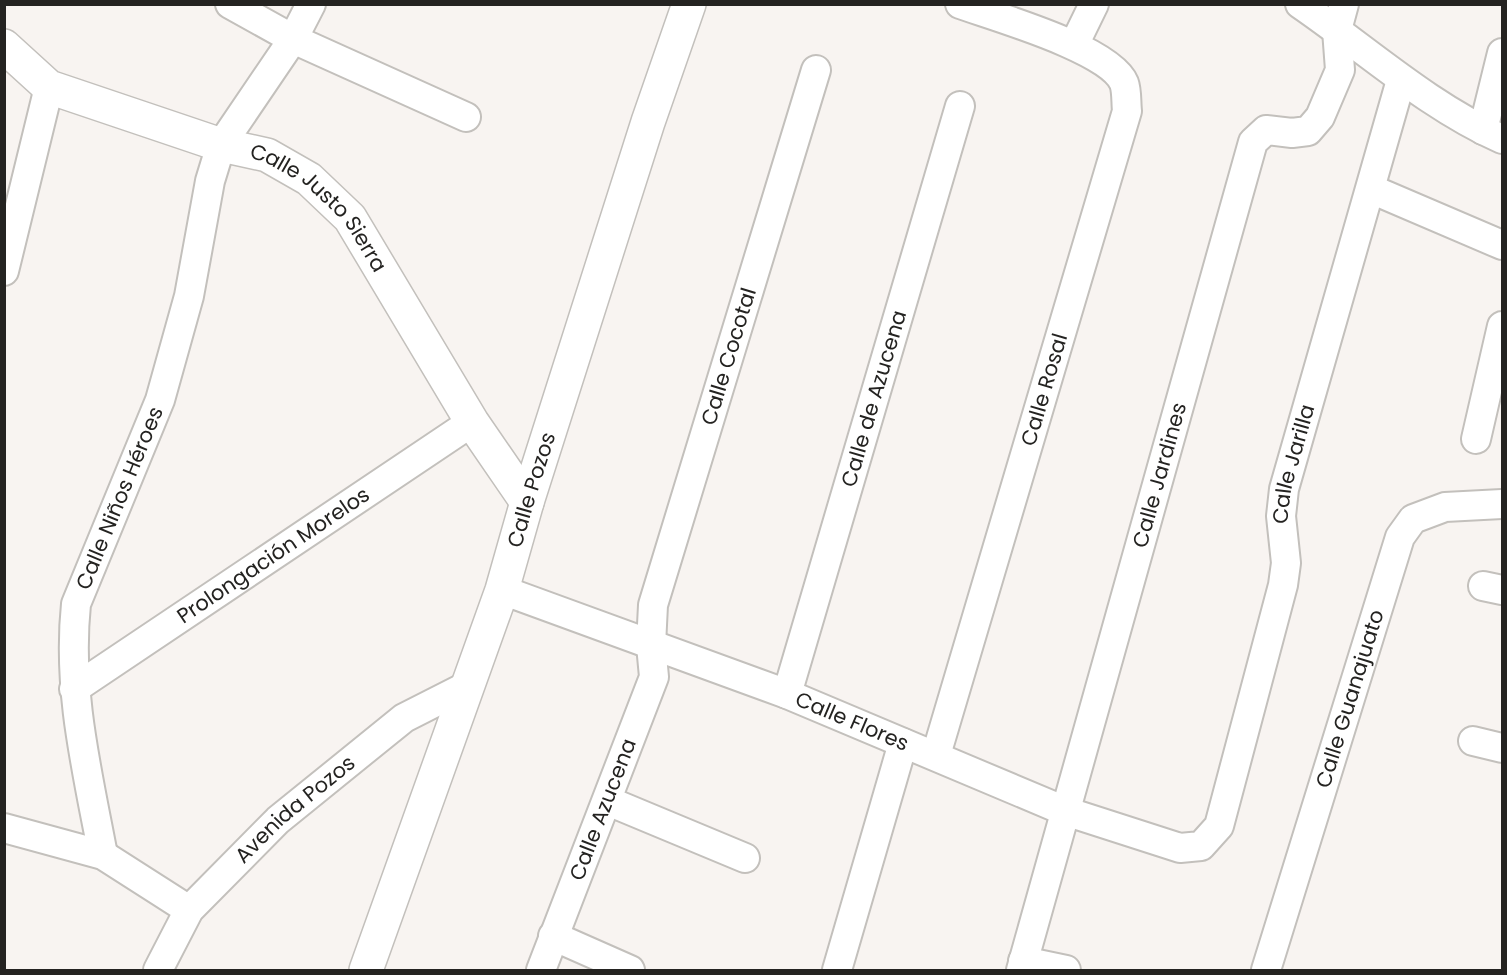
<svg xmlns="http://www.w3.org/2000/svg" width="1507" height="975" font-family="Poppins,sans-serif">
  <rect width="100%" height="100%" fill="#f8f4f1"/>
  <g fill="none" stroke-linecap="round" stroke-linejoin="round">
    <defs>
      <g id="minor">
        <path d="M230 4 293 39 466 117"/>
        <path d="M1300 4C1367 50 1428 106 1502 139"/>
        <path d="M1074 45 1094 4"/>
        <path d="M1483 130 1502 53"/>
        <path d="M1371 189 1502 245"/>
        <path d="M4 271 49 87"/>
        <path d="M1476 439 1502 326"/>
        <path d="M1483 586 1502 590"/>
        <path id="s1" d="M502 590 787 694 1065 811 1180 848 1201 846 1219 826 1283 585 1286 563 1281 516 1284 489 1401 80"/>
        <path id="s2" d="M74 689 472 422"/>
        <path id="s3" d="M787 694 960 106"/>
        <path d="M1473 741 1502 748"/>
        <path id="s4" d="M936 755 1127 111C1126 103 1127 91 1124 83 1110 49 996 17 960 4"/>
        <path d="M608 801 745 858"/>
        <path d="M4 828 103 855 189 910"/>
        <path id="s5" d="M103 855C87 770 67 691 76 604L160 400 189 296 210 181 221 145 293 39 311 4"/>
        <path d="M553 936 630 970"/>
        <path d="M1023 961 1066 970"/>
        <path id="s6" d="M158 970 189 910 278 820 404 718 469 685"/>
        <path id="s7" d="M541 970 654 677 651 645 653 605 816 70"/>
        <path d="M837 970 903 743"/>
        <path id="s8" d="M1021 970 1253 142 1266 130 1292 133 1308 131 1320 117 1340 70 1337 30 1344 4"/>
        <path id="s9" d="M1266 970 1400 537 1413 519 1445 507 1502 504"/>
      </g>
      <g id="tertiary">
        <path id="s10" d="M4 46 49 87 221 145 267 155 309 179 350 218 472 422 527 502"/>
        <path id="s11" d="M366 970 502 590 527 502 648 122 689 4"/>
      </g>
    </defs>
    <!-- minor casing -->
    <use href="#minor" stroke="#c3c0bc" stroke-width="32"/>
    <!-- tertiary casing -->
    <use href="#tertiary" stroke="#c3c0bc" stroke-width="36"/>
    <!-- minor -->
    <use href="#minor" stroke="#fff" stroke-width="28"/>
    <!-- tertiary -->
    <use href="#tertiary" stroke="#fff" stroke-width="33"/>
  </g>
  <g text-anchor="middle" stroke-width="6" stroke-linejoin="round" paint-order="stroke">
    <!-- street labels -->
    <g font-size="21" fill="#242321" stroke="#fff">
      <text dy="7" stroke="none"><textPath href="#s10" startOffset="364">Calle Justo Sierra</textPath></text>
      <text dy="7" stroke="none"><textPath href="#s7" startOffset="646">Calle Cocotal</textPath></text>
      <text dy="7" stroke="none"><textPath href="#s4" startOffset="381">Calle Rosal</textPath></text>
      <text dy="7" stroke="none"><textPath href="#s3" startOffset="308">Calle de Azucena</textPath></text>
      <text dy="7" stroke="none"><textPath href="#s1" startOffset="1146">Calle Jarilla</textPath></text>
      <text dy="7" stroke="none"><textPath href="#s8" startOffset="514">Calle Jardines</textPath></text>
      <text dy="7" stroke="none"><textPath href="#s11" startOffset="508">Calle Pozos</textPath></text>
      <text dy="7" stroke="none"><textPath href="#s5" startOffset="368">Calle Niños Héroes</textPath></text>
      <text dy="7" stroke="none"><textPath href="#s2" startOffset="240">Prolongación Morelos</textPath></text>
      <text dy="7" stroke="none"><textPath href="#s9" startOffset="284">Calle Guanajuato</textPath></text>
      <text dy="7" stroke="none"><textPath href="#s1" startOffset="374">Calle Flores</textPath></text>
      <text dy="7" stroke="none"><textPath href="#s7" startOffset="172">Calle Azucena</textPath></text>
      <text dy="7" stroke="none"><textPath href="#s6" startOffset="214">Avenida Pozos</textPath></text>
    </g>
  </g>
  <!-- border -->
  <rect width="1507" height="975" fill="none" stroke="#242321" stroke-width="12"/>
</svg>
